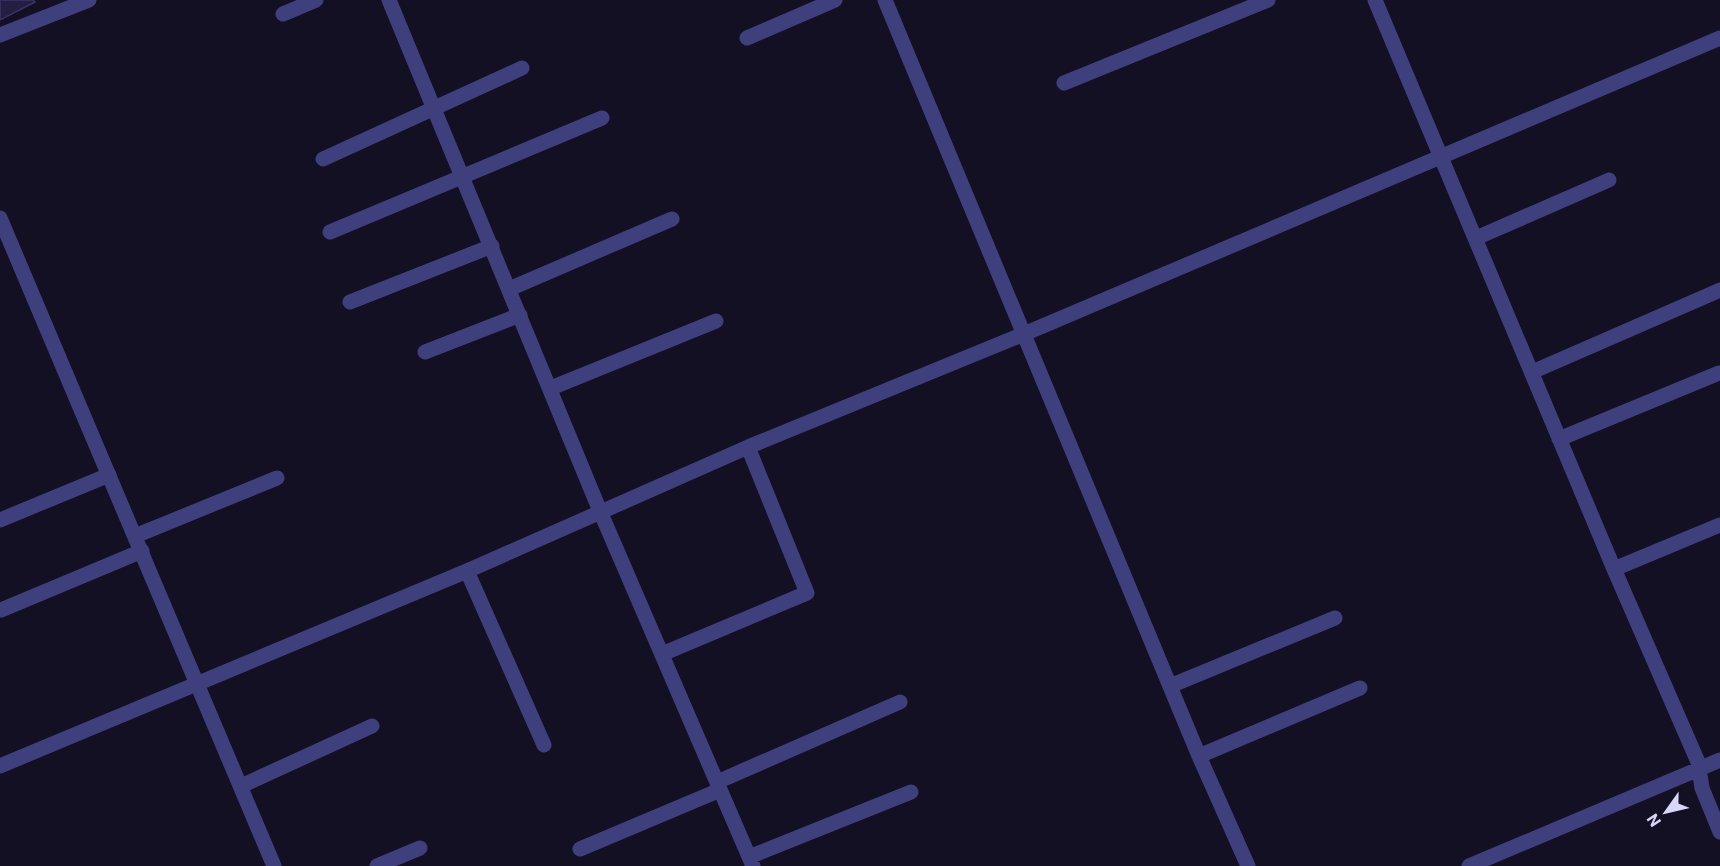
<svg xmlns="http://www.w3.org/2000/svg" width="1720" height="866" font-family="Roboto,sans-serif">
  <rect width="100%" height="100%" fill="#131023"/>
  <!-- building -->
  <path fill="#241e43" stroke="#3b326d" stroke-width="1.5" d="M0 0H33L35 2 0 20Z"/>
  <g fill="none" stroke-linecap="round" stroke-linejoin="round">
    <!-- lane -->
    <path stroke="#3f3f7e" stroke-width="15" d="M283 14 316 0
      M323 159 522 68
      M330 232 602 118
      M509 289 672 219
      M350 302 492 246
      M425 352 520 315
      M551 388 716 321
      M0 520 109 475
      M135 536 277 478
      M1 610 142 551
      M241 786 372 726
      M377 866 420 848"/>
    <!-- street -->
    <path stroke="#3f3f7e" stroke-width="15" d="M389 0 600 511 753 866
      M885 0 1199 756 1248 866
      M1375 0 1614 569 1698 762 1702 788 1720 832
      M0 35 89 0
      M747 38 835 0
      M1064 83 1268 0
      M0 218 274 866
      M1476 238 1609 180
      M1532 372 1720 290
      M1559 439 1719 373
      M1614 569 1720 525
      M467 571 544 745
      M662 654 807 593 748 447
      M1170 686 1335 618
      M1199 756 1360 688
      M0 766 467 571 748 447 1024 334 1720 38
      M717 782 900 702
      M580 849 720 790
      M749 857 911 792
      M1469 866 1720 760"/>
  </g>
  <!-- north arrow -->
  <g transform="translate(1666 812) rotate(236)" stroke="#131023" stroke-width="4.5" paint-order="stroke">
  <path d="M0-4.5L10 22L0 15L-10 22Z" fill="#d9d6fc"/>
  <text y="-9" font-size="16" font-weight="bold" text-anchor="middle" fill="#d9d6fc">N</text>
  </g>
</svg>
